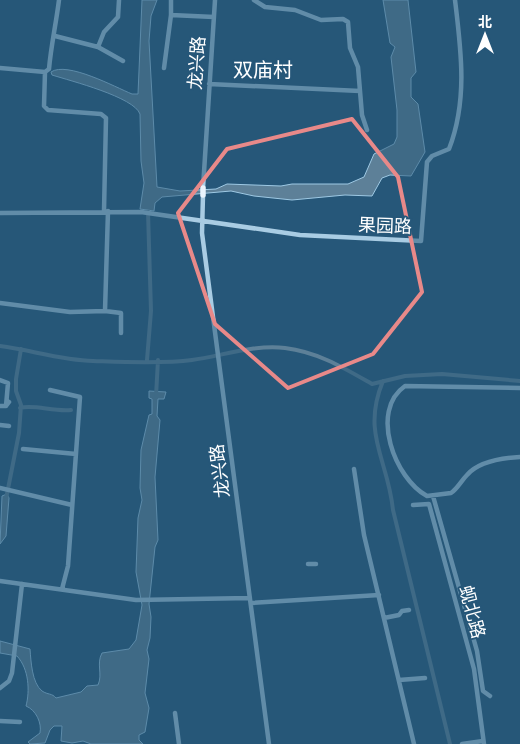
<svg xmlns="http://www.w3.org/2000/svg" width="520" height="744" font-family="Figtree,'Noto Sans SC',sans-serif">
  <rect width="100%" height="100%" fill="#265779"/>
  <!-- water -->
  <path fill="#5d8098" stroke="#9ec9e4" d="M142 0H157L151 16 149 41 157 187 180 191 216 189 227 184 281 186 292 184H348L364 177 374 154 394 144 397 137V110L391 57 395 47 390 43 383 0H408L416 72 411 78V97L418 104 425 152 411 176 390 175 382 178 372 196 345 195 292 200 254 196 231 191 162 197 155 203 154 211 140 209 144 183 141 161 140 114C134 97 71 81 52 75L51 72C67 61 115 87 132 94H138Z
    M149 391 166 392 164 399H158L157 416 160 420 155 477 158 540 155 547 149 604 151 617 150 638 147 650 149 659 145 693 149 708 145 732 139 735V740L143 744H91L83 741 72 743 61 741 62 726H54L50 730 45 743 30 744 28 742 40 733C42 723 36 710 26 706 30 691 29 669 17 656L0 653V641L30 649C31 662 32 683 42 691 48 695 52 693 56 698L81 692 87 686 98 685C103 674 96 664 102 653L129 649 136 640 142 605 136 572 138 518 142 500 140 488 141 450 149 415 152 414V399L149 398Z
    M7 494 9 498 6 536 0 544 2 496Z"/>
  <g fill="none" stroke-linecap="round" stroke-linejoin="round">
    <!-- canal -->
    <path stroke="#5d8098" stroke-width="4" d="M0 346C31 350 61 360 93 361 123 362 163 364 192 360 221 356 256 344 285 348 318 352 344 368 372 384L405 376 442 374 520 381
      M147 360 151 311 148 212
      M383 381C361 434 388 459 393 510L450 744
      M156 396 158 360
      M20 408C33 404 54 412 71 410
      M6 499 19 433 21 405 16 391V379L21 349"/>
    <!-- minor -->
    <path stroke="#a9cce3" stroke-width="4.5" d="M59 0C56 24 51 46 49 69L45 72 44 106 48 110 101 114 106 118 104 211
      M171 0V15
      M254 0 265 7 295 10 321 20 343 19 348 22 350 48 358 67 362 115 367 130
      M55 36 98 47 104 32 118 17 119 0
      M98 47 123 61
      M0 68 45 72
      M164 68 171 15 214 17
      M209 84 360 91
      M203 188 215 0
      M203 195 202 233 269 744
      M0 213 141 212 300 235 421 241 427 162 432 156 449 149C468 100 461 50 455 0
      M0 303 70 312 105 311 108 211
      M105 311 121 313V333
      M0 380 8 383 6 406
      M520 388 405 386C369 411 395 479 427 496L451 493C458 488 461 481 467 475 479 461 502 458 520 457
      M50 390 80 397 68 566 62 589
      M0 406H6L9 402
      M0 425 9 426
      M23 449 76 454
      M354 469 364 535 414 744
      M0 488 72 505
      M433 496 477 651 483 691 490 696
      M413 505 429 504 474 669 484 744
      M308 564H316
      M0 581 136 600 250 598
      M251 603 379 595
      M384 618 399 615 402 611 409 610
      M399 680 425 678
      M0 688 9 681 12 673 22 584
      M175 713 179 744
      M0 721 20 722
      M462 744 483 741"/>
    <!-- major -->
    <path stroke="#e9f3fc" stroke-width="5.5" d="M203 195V188"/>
  </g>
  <!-- marked area -->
  <path d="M0 0H520V744H0ZM352 119 398 177 422 292 373 354 288 388 215 324 178 213 227 149Z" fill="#265779" fill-opacity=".55" fill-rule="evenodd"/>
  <path fill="none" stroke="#e88989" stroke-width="4" stroke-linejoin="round" d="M352 119 398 177 422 292 373 354 288 388 215 324 178 213 227 149Z"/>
  <g text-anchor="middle" stroke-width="4" stroke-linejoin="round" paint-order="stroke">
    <!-- street labels -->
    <g font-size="18" fill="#fff" stroke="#265779">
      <text transform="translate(197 63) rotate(-86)" y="6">龙兴路</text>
      <text transform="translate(385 226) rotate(2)" y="6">果园路</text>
      <text transform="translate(220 471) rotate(-97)" y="6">龙兴路</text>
      <text transform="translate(472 612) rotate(75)" y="6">蚬北路</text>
    </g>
    <!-- quarter labels -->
    <g font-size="20" fill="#fff" stroke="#265779">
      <text x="263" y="77">双庙村</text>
    </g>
  </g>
  <!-- north arrow -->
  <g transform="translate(485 35)" stroke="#265779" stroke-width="4" paint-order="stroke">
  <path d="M0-4L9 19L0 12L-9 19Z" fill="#ffffff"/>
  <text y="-8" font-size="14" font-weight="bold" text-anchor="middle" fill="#ffffff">北</text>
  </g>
</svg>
